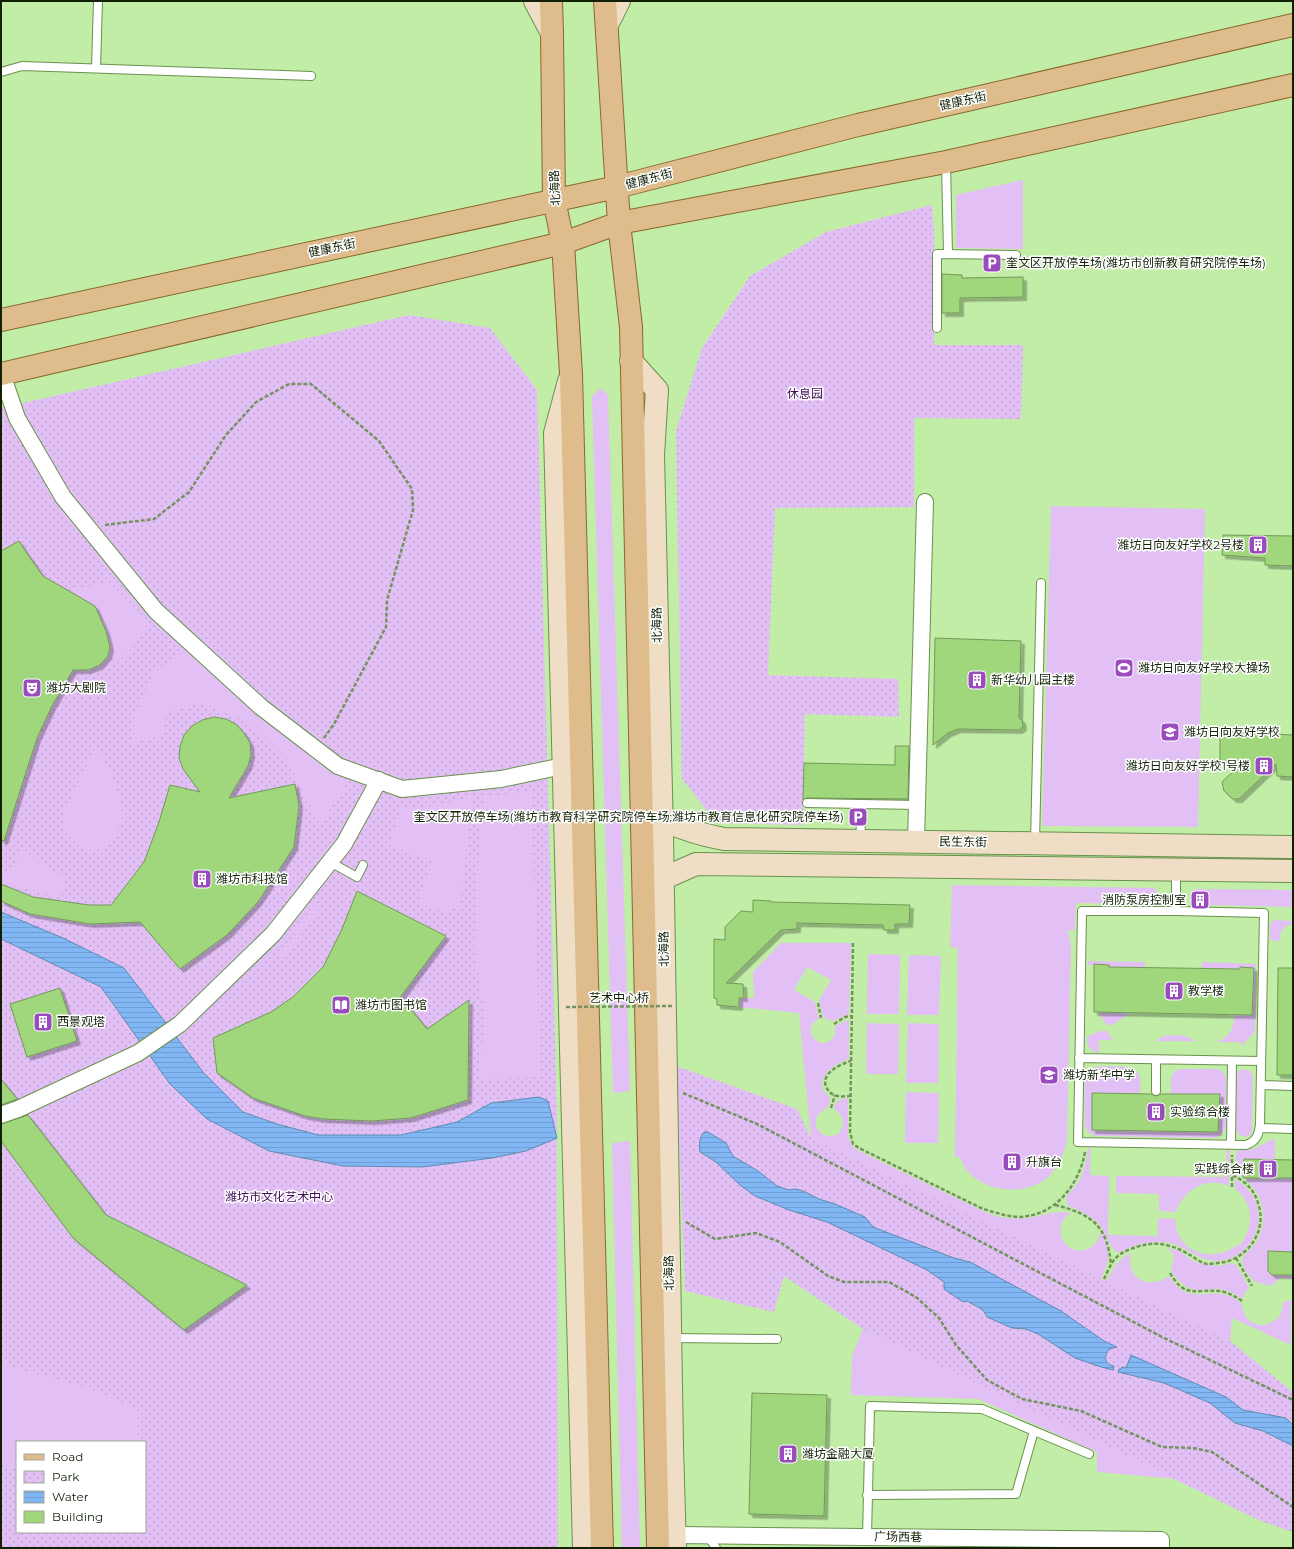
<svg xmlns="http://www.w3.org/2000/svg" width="1294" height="1549" font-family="Montserrat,'Noto Sans SC',sans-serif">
  <defs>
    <pattern id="park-dots" width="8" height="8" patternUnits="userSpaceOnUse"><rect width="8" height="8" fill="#e2c0f5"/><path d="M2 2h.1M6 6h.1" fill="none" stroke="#c1a5d1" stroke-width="1.8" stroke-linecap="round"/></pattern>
    <pattern id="water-rules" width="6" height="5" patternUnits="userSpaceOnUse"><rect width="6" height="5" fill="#82b7f6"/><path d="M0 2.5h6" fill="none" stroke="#6f9dd1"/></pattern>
    <filter id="shadow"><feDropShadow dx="3.5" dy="3.5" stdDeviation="0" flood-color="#0004"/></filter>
  </defs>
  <rect width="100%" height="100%" fill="#c2eda7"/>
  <!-- park -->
  <path fill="url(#park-dots)" fill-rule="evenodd" d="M932 205 934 232V345H1023L1021 419 914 418V507L775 508 768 675 898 679 899 717 805 714 803 825 717 823 682 779 676 431 702 348 750 276 826 232Z
    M409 315 490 328 537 390 557 1112 558 1548H1V408ZM17 1442H145V1532H17Z
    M676 1066 797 1109 811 1138 1230 1341 1293 1392V1532L1261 1521 863 1329 784 1276 774 1312 685 1291Z"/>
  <!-- garden -->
  <path fill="#e2c0f5" d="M1023 180V249L956 248V195Z
    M601 388 608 395 630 1091 613 1093 592 396Z
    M1051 506 1205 509 1198 827 1042 826Z
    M109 581 149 622 130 651 114 665 88 670 100 665 108 656 110 647 106 631 95 606 71 591Z
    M186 651 293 740 348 782 320 825 286 758 249 722 202 703 167 712 162 736 133 743 134 717 154 672Z
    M96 746 115 782 123 815 115 840 98 850H84L73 841 63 830 64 812Z
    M531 793 541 1077 479 1079 485 1015 474 949 477 875 484 797 510 794Z
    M473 796 460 906 446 912 417 904 433 861 388 845 402 808 435 806Z
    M24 849 44 867 64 877 61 897 1 883Z
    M952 885 1154 888 1159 895 1143 894V904L1076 903 1075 930H1068L1071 945 1067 1139C1064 1155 1058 1168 1046 1179 1020 1199 970 1190 960 1157H955L958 948 950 947Z
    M1194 889 1293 890V907L1208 905V896L1192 895Z
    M315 904 319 908 285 958 280 955Z
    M1274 920 1293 921V924C1284 926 1279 931 1280 941L1270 940V924Z
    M781 943H851L849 1014 833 1021 823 1017 819 1000 831 980 807 967 794 990 815 1002 819 1019C798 1030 823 1056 835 1035V1026L849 1019V1059C836 1063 827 1070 822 1081 822 1084 822 1088 823 1090 826 1094 830 1095 830 1100 830 1109 823 1109 819 1114 813 1121 816 1131 824 1135 829 1137 834 1136 839 1133 846 1123 844 1116 834 1109V1106L839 1100 848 1098V1137L853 1147 859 1151 985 1212C1000 1218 1018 1221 1034 1217 1047 1214 1057 1210 1071 1213 1047 1227 1068 1263 1093 1246 1097 1242 1100 1237 1100 1232L1103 1235C1111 1254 1109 1261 1101 1279L811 1138 799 1013 739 1007V998H754L753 972Z
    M868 954 900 955 899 1014H867Z
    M909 955 941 956 939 1015H907Z
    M1088 961 1145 962V967H1109L1108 965H1088Z
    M1202 962 1256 964 1255 1032 1241 1046V1042H1216C1230 1037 1234 1029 1234 1015H1252L1254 968 1240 967V969L1202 968Z
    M1099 1012 1130 1013 1114 1024 1108 1025 1105 1023Z
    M867 1023 899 1024 898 1074H866Z
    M908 1023 939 1024 938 1083H906Z
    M1100 1031H1107L1113 1040H1099V1053C1090 1051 1086 1046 1087 1037Z
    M1177 1035 1185 1036 1197 1041H1155L1163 1036Z
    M1098 1066C1109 1067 1138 1063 1140 1078 1141 1083 1140 1088 1140 1093H1092V1130L1218 1132 1220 1094H1171V1078L1174 1072 1180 1069H1215L1221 1070 1226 1076V1127C1223 1133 1220 1137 1213 1138L1095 1136C1089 1133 1087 1131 1085 1126 1085 1115 1083 1081 1087 1073 1090 1069 1093 1068 1098 1066Z
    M1242 1069 1250 1071 1253 1075 1252 1130 1250 1135 1245 1137 1239 1135 1236 1129V1078L1238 1072Z
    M906 1092 939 1093 938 1143H905Z
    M1275 1138V1160L1244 1159 1243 1177 1293 1178V1252L1268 1251V1271L1272 1275H1293V1281C1284 1275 1278 1278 1272 1286 1267 1284 1263 1284 1259 1283 1250 1280 1240 1267 1243 1257 1247 1252 1252 1248 1256 1243 1268 1224 1265 1197 1248 1182 1245 1178 1240 1176 1236 1173V1151L1254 1149Z
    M630 1141 640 1548H622L612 1143Z
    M1088 1148H1090V1175L1109 1176 1108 1235 1158 1236V1218L1175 1219C1176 1223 1176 1228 1177 1231 1186 1257 1219 1261 1238 1244V1247C1254 1230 1255 1203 1235 1189V1179C1243 1184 1250 1190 1254 1198 1267 1223 1251 1255 1224 1260 1197 1265 1184 1241 1161 1242 1150 1242 1141 1243 1131 1247 1126 1249 1122 1253 1117 1252 1110 1249 1105 1231 1099 1224 1090 1215 1079 1210 1068 1206L1066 1197 1080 1180 1086 1162Z
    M1227 1150H1230L1229 1186C1206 1176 1183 1190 1176 1212L1159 1211V1194L1116 1193V1176L1225 1177Z
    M1168 1248 1179 1251 1193 1261 1206 1265 1220 1266 1232 1263 1237 1266 1249 1288 1246 1291 1242 1299C1235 1294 1228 1290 1220 1289 1213 1288 1207 1290 1201 1290 1187 1291 1179 1282 1171 1271L1174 1256Z
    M1131 1252C1125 1278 1148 1291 1169 1276 1189 1307 1205 1287 1229 1296 1233 1298 1239 1300 1241 1304 1243 1307 1243 1311 1244 1313 1249 1325 1262 1328 1272 1322 1280 1318 1283 1311 1283 1302L1289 1301 1293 1298V1304H1291V1345L1232 1318 1230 1341 1106 1282 1117 1263Z
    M863 1329 1177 1479 1097 1472V1452L978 1399 851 1395 852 1356Z
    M1 1364 94 1390 138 1410V1442H17V1469L1 1464Z"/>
  <!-- water -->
  <path fill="url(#water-rules)" stroke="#608aae" d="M1 912 63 938 124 968 203 1072 243 1112 277 1124 318 1135H401L457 1122 491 1103 539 1097 548 1101 557 1138 526 1151 492 1158 422 1167 343 1166 269 1151 207 1119 170 1084 101 987 1 939Z
    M704 1132H708L726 1143 733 1156 758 1171 777 1186 789 1190 796 1189 803 1191 819 1199 835 1204 865 1217 873 1227 954 1258 970 1262 1061 1311 1104 1341 1117 1347 1109 1349C1104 1357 1104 1364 1114 1366L1113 1370 1101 1367 1075 1358 1038 1334 1026 1329 1012 1328 987 1317 983 1310 967 1301 963 1302 944 1289V1282L927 1270 827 1222 789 1210 755 1196 740 1185 716 1162 700 1152C699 1144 699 1138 704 1132Z
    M1131 1355 1226 1397 1243 1410 1286 1418 1293 1425V1446L1263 1431 1235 1423 1210 1403 1164 1383 1118 1372 1119 1369H1121L1122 1367 1126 1368Z"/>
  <!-- building -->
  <path fill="#a0d67b" stroke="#729957" filter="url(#shadow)" d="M942 274 962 275V278L1023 277V297L960 298V313H942Z
    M1223 535 1293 536V566L1265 565V558L1222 555Z
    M19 541 26 552 43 576 95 606 106 631 110 647 108 656 100 665 88 670H73L52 706 37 738 4 841 1 840V551Z
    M935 638 1021 641 1019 718 1022 720 1023 727 1019 730 958 729 948 733 933 745Z
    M214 717 226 719 236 724 244 733 250 743 251 755 248 766 229 798 295 784 299 806 294 847 258 902 227 935 180 969 140 922 90 924 30 914 1 901V884L33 897 89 905H111L144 862 159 822 170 785 200 792 183 769 179 758 180 746 184 735 192 726 202 720Z
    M1220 732 1293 735V777L1277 776 1276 764 1239 799H1233L1224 791 1222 782 1242 763 1220 762Z
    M895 746H909L908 799 807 798 803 800 804 763 895 765Z
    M357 891 446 936 396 1003 410 1008 427 1029 469 1000 468 1100 411 1118 372 1121 323 1119 305 1116 253 1098 217 1073 213 1038 271 1012 293 997 323 967 342 929Z
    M753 900 771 901V902L910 905 909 924H895V930H884L883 925 797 923V929L781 930 726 983 743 984 744 998H739V1007L717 1005V999L714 998V939L725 940V927L741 911 753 912Z
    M1094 964 1109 965V967L1240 969V967L1254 968 1252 1015 1094 1012Z
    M1278 968H1293V1075H1277Z
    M60 988 77 1041 27 1057 10 1004Z
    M1 1079 17 1099 1 1105Z
    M1092 1093 1151 1094 1156 1096 1161 1094H1220L1218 1132 1092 1130Z
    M28 1115 106 1215 247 1285 184 1330 73 1238 1 1141V1124Z
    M1244 1159 1293 1160V1178H1243Z
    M1268 1251 1293 1252V1275H1272L1268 1271Z
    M752 1393 827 1395 824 1516 749 1514Z"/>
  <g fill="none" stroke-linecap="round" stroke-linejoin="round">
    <defs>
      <path id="lane" d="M96 68 98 1
        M1 72 22 66 311 76
        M946 163 948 254
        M937 328V254L1016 255
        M807 803 917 805
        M860 804 861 840
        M1035 842 1041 583
        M330 862 357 877 363 865
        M1082 911H1176L1264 913 1260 1124C1259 1134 1257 1141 1246 1145L1078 1142Z
        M1176 911V870
        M1079 1058 1261 1061
        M1261 1085 1293 1086
        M1156 1091V1060
        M1260 1128 1293 1129
        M1231 1144 1232 1061
        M670 1338 777 1339
        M867 1495 1016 1494 1034 1431
        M708 1536 716 1548
        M867 1537 870 1406 982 1409 1089 1454"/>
      <path id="street" d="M2 374 17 418 63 497 156 611 261 707 338 766 402 789 501 779 563 766
        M916 842 925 502
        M1 1115 18 1109 138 1053 180 1024 273 934 344 844 379 780
        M675 1535 1161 1540V1548"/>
      <path id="secondary" d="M535 1 552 33
        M607 25 619 1
        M631 361 657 390 653 455 662 834 672 1447 675 1548
        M569 381 555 433 584 1548
        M649 812C672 826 698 834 724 839L1293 847
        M651 887 662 879 696 864 1293 871"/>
      <path id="primary" d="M551 1 552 33 554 200 563 243 571 374 602 1548
        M605 1 619 223 631 327 658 1548
        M1 320 617 187 858 125 1293 25
        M1 374 563 243 619 223 946 162 1293 85"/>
    </defs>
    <!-- lane casing -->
    <use href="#lane" stroke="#6a914f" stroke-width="10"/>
    <!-- street casing -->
    <use href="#street" stroke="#6a914f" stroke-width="18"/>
    <!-- secondary casing -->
    <use href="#secondary" stroke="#6a914f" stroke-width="24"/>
    <!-- primary casing -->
    <use href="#primary" stroke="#89692a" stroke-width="24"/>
    <!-- path -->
    <path stroke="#759360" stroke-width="2.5" stroke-dasharray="4 2" stroke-linecap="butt" d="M105 525 154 519 189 492 226 435 256 402 289 384H311L379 441 412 489 413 510 387 600 386 627 334 724 324 738
      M853 943 850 1132 853 1144 859 1148 983 1209C994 1212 1005 1216 1017 1217 1054 1217 1079 1186 1085 1152
      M818 1003 821 1018
      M834 1024 845 1017 852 1016
      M683 1093 757 1124 1162 1337 1293 1400
      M851 1096C847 1096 842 1097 838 1096 834 1096 830 1093 828 1090 817 1075 840 1064 851 1061
      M831 1108 835 1095
      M1232 1187V1155
      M1055 1205C1092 1214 1108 1226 1111 1266
      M686 1222 715 1239 756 1233 780 1242 828 1276 844 1282H889L916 1297 939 1318 956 1345 987 1380 1022 1399 1081 1411 1162 1447 1193 1448 1212 1452 1293 1507
      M1236 1258 1252 1286
      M1170 1273C1185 1299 1196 1289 1219 1291 1227 1292 1235 1296 1242 1301
      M1104 1279C1107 1273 1110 1265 1114 1260 1120 1252 1134 1247 1144 1245 1160 1241 1177 1247 1190 1255 1195 1258 1201 1263 1207 1264 1212 1264 1219 1263 1225 1262 1251 1255 1267 1229 1258 1203 1254 1189 1245 1181 1232 1175"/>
    <!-- lane -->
    <use href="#lane" stroke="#fff" stroke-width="8"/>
    <!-- street -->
    <use href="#street" stroke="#fff" stroke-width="16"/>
    <!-- secondary -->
    <use href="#secondary" stroke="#efdec5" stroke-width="22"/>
    <!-- primary -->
    <use href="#primary" stroke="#dfbc8b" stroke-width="22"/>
    <!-- path-bridge -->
    <path stroke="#759360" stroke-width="2.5" stroke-dasharray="4 2" stroke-linecap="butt" d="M566 1007 672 1006"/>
  </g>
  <!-- icons -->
  <defs>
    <symbol id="parking-square" viewBox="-11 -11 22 22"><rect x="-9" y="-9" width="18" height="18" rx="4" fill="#9a4cbe" stroke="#fefffe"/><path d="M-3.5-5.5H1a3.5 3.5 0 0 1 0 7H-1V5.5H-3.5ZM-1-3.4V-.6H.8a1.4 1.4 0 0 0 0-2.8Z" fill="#fff"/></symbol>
    <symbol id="building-square" viewBox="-11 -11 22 22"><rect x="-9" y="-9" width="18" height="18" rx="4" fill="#9a4cbe" stroke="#fefffe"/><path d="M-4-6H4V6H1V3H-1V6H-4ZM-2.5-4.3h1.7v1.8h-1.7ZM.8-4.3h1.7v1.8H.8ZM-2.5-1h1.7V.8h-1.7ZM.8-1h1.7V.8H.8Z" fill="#fff"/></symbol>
    <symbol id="stadium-square" viewBox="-11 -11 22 22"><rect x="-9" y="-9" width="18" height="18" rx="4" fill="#9a4cbe" stroke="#fefffe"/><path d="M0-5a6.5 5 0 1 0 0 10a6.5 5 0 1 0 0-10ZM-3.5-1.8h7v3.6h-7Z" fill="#fff"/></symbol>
    <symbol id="theatre-square" viewBox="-11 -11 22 22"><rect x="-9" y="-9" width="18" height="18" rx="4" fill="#9a4cbe" stroke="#fefffe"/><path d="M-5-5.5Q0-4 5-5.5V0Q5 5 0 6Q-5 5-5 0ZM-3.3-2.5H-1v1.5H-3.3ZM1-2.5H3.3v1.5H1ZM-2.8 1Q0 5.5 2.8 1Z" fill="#fff"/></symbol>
    <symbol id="school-square" viewBox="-11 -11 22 22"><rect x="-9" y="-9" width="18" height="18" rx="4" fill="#9a4cbe" stroke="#fefffe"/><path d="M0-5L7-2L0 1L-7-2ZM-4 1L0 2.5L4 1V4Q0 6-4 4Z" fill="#fff"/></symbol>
    <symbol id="library-square" viewBox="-11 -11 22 22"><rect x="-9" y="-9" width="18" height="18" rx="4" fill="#9a4cbe" stroke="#fefffe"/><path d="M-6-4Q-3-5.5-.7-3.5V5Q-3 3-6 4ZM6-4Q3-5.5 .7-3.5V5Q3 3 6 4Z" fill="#fff"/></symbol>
  </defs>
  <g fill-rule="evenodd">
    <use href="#parking-square" x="981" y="252" width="22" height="22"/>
    <use href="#building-square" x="1247" y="534" width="22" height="22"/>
    <use href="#stadium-square" x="1113" y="657" width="22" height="22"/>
    <use href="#building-square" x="966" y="669" width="22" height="22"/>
    <use href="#theatre-square" x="21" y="677" width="22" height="22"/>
    <use href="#school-square" x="1159" y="721" width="22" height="22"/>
    <use href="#building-square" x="1253" y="755" width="22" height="22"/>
    <use href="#parking-square" x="847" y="806" width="22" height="22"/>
    <use href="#building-square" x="191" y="868" width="22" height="22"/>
    <use href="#building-square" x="1189" y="889" width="22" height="22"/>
    <use href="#building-square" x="1163" y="980" width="22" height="22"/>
    <use href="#library-square" x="330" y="994" width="22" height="22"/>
    <use href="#building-square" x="32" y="1011" width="22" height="22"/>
    <use href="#school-square" x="1038" y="1064" width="22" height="22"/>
    <use href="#building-square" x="1145" y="1101" width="22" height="22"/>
    <use href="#building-square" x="1001" y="1151" width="22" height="22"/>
    <use href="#building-square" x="1257" y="1158" width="22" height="22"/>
    <use href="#building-square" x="777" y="1443" width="22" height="22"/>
  </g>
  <g text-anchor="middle" stroke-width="3" stroke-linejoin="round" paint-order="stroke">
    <!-- street labels -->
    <g font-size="12" fill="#122106" stroke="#fefffe">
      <text transform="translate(963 101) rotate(-13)" y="4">健康东街</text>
      <text transform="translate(649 179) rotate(-15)" y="4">健康东街</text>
      <text transform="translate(555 188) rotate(-93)" y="4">北海路</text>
      <text transform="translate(332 248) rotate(-12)" y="4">健康东街</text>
      <text transform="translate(657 625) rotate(-91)" y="4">北海路</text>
      <text transform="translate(963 842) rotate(1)" y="4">民生东街</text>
      <text transform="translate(664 949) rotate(-91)" y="4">北海路</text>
      <text x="619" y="1002">艺术中心桥</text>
      <text transform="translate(669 1273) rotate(-91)" y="4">北海路</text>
      <text transform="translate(898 1537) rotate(1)" y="4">广场西巷</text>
    </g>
    <!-- poi labels -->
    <g font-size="12" fill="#122106" stroke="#fefffe" text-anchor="start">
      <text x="1006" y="267">奎文区开放停车场(潍坊市创新教育研究院停车场)</text>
      <text x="1244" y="549" text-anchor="end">潍坊日向友好学校2号楼</text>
      <text x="1138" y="672">潍坊日向友好学校大操场</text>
      <text x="991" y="684">新华幼儿园主楼</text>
      <text x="46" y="692">潍坊大剧院</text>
      <text x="1184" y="736">潍坊日向友好学校</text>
      <text x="1250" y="770" text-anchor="end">潍坊日向友好学校1号楼</text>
      <text x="844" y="821" text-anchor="end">奎文区开放停车场(潍坊市教育科学研究院停车场;潍坊市教育信息化研究院停车场)</text>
      <text x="216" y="883">潍坊市科技馆</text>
      <text x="1186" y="904" text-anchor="end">消防泵房控制室</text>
      <text x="1188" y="995">教学楼</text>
      <text x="355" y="1009">潍坊市图书馆</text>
      <text x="57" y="1026">西景观塔</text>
      <text x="1063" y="1079">潍坊新华中学</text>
      <text x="1170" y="1116">实验综合楼</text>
      <text x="1026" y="1166">升旗台</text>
      <text x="1254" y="1173" text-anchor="end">实践综合楼</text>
      <text x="802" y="1458">潍坊金融大厦</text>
    </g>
    <!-- park labels -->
    <g font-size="12" fill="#420a58" stroke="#fefffe">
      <text x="805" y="398">休息园</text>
      <text x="279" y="1201">潍坊市文化艺术中心</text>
    </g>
  </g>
  <!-- border -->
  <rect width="1294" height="1549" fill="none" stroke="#122106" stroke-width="4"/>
  <!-- legend -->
  <rect x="16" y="1441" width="130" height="92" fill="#fefffe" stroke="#a0a69b"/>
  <rect x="24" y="1454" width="20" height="6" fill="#dfbc8b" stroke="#a0a69b"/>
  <text x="52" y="1461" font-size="12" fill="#122106">Road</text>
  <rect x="24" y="1471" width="20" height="12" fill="url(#park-dots)" stroke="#a0a69b"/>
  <text x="52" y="1481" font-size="12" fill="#122106">Park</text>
  <rect x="24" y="1491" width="20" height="12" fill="url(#water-rules)" stroke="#a0a69b"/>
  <text x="52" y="1501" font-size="12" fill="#122106">Water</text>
  <rect x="24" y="1511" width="20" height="12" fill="#a0d67b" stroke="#a0a69b"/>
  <text x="52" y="1521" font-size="12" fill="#122106">Building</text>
</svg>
